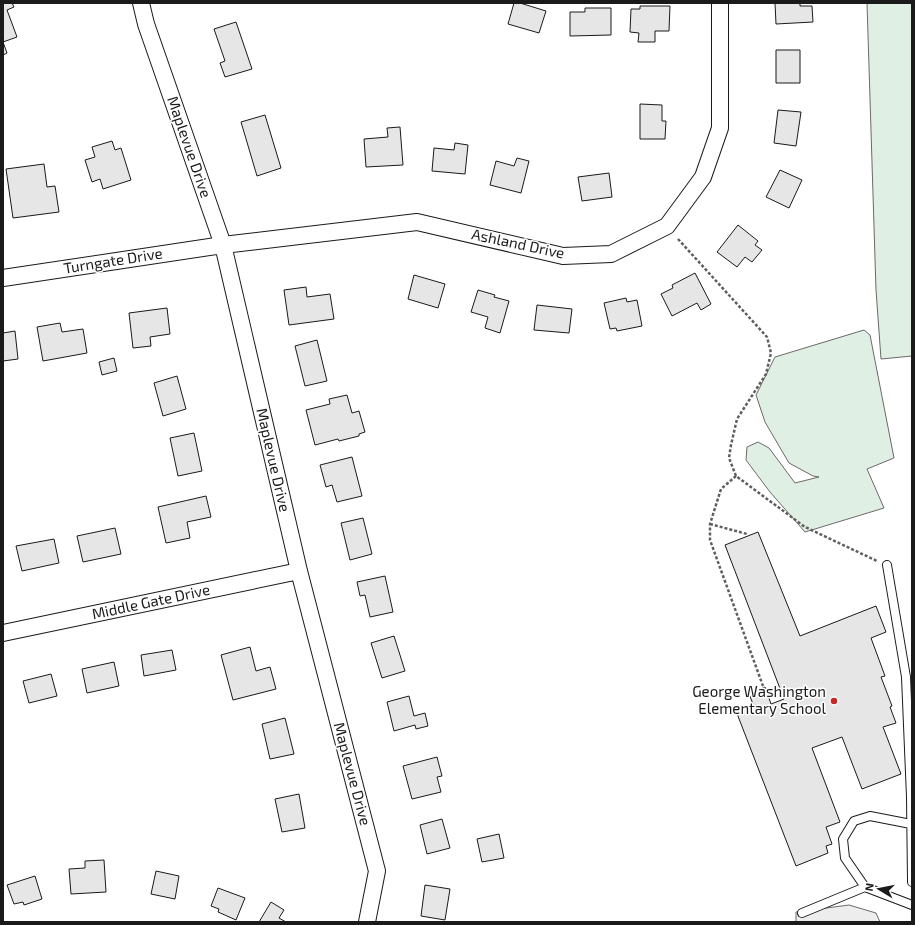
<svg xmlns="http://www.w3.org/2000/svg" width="915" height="925" font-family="'Exo 2',sans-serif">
  <rect width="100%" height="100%" fill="#fff"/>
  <!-- green -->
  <path fill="#e0efe3" stroke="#6a6a6a" d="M867 3H912V356L881 359 876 290Z
    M864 330 870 335 894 458 867 469 884 508 805 532 770 492 746 460 747 447 758 442 769 448 795 483 819 477 813 476 789 463 765 422 756 395 775 357Z"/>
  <!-- parking -->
  <path fill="#ededed" stroke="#6a6a6a" d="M849 905 876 913 880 922H796V912Z"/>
  <!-- building -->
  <path fill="#e6e6e6" stroke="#1a1a1a" d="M3 3H12L14 7 7 10 17 37 3 42 7 53 3 55Z
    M514 3H520L546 11 539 33 508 24Z
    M775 3H800V6H812L813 22 776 24Z
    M640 6H670L669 31H655V42H638L639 33 630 32 631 9H640Z
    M585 8H611V35L570 36V12H585Z
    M236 22 252 69 225 77 220 63 225 61 214 29Z
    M776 50H800V83H776Z
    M640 104 662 105V121H666L665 139H640Z
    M778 110 801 112 796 146 774 143Z
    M265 115 281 168 257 176 241 122Z
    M400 127 403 165 366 167 364 139 388 137 387 128Z
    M112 141 115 150 121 148 131 180 103 189 100 179 92 182 85 160 95 157 92 147Z
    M455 143 468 145 465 174 432 171 434 148 454 150Z
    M517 158 529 161 521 193 490 185 496 161 514 166Z
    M44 164 47 187 55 186 59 212 13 218 6 169Z
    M780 170 802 180 789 208 766 197Z
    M609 173 612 197 582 201 578 177Z
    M738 225 758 241 755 245 762 250 752 262 745 257 737 267 717 252Z
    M695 273 711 304 701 310 697 303 672 316 661 294 673 288 672 285Z
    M414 275 445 284 438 308 408 299Z
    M306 287 307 297 330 294 334 319 289 325 284 290Z
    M478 290 495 295 494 297 509 301 500 333 485 328 488 317 471 312Z
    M626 298 627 302 637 300 642 326 617 331 616 328 610 329 604 303Z
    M537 305 572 309 569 333 534 330Z
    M167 308 170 334 150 337 151 346 133 348 129 313Z
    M60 323 62 332 83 329 87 353 43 361 37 327Z
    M15 331 18 359 3 361V333Z
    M317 340 327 381 305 386 295 346Z
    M114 358 117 371 102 375 99 362Z
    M177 376 186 409 163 416 154 383Z
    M347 395 352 413 359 411 365 432 359 434V436L339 441 338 439 315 445 306 410 330 404 329 399Z
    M194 433 202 471 178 476 170 438Z
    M352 457 362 496 337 502 332 485 326 487 320 465Z
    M206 496 211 517 187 522 190 538 166 543 158 507Z
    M363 518 372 554 350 560 341 523Z
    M115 528 121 554 83 562 77 536Z
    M758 532 800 636 876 606 886 632 871 638 885 676 881 677 892 706 890 707 896 723 883 727 901 774 862 789 842 737 812 748 840 822 826 827 832 844 826 846 828 853 796 866 736 711 753 704 749 694 765 687 771 704 784 699 725 545Z
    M54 539 59 563 22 571 16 546Z
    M385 576 393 612 370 617 365 595 360 596 357 582Z
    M394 636 405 671 382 678 371 643Z
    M250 647 256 671 270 667 276 689 233 700 221 655Z
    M172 650 176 670 144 676 141 655Z
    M114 662 119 686 87 693 82 669Z
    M51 674 57 696 29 703 23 681Z
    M409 696 414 716 425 713 428 726 416 729 415 725 394 731 387 702Z
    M285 718 294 754 270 759 262 724Z
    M437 757 442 776 437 777 441 792 412 799 403 766Z
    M299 794 305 828 282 832 275 799Z
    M442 819 450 848 427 854 420 825Z
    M499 834 504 858 482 862 477 839Z
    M104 860 106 892 71 894 69 869 85 868V861Z
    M156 871 179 876 175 899 151 894Z
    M35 876 42 899 24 905 23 902 14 904 7 885Z
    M425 885 450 889 445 920 421 916Z
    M218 888 245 898 236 920 218 912 219 909 211 906Z
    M271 902 284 910 279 918 286 922H259Z"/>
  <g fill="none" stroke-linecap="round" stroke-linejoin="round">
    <defs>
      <path id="lane" d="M887 565 906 677 911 797 912 882
        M911 824 870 816 854 821 843 839 845 858 865 887 912 905
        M802 913 865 887"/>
      <path id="street" d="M141 3 146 24 223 245 299 571 377 871 367 922
        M3 278 223 245 417 222 563 256 611 254 667 226 703 177 720 128V3
        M3 633 299 571"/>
    </defs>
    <!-- lane casing -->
    <use href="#lane" stroke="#1a1a1a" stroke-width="10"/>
    <!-- street casing -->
    <use href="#street" stroke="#1a1a1a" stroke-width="18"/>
    <!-- path -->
    <path stroke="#5f5f5f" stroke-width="2.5" stroke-dasharray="3 2" stroke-linecap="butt" d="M678 239 767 337 771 353 766 374 737 419 731 445 729 458 736 476 805 527 877 561
      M736 476 721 489 710 524V540L763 686
      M710 524 747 534"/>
    <!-- lane -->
    <use href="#lane" stroke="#fff" stroke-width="8"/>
    <!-- street -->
    <use href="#street" stroke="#fff" stroke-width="16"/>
  </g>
  <!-- markers -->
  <circle fill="#c62828" stroke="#fff" stroke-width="1.5" cx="834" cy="701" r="4"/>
  <g text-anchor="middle" stroke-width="3" stroke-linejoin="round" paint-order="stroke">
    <!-- street labels -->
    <g font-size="15" fill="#1a1a1a" stroke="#fff">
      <text transform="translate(189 147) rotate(71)" y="5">Maplevue Drive</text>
      <text transform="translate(518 244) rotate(12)" y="5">Ashland Drive</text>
      <text transform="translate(113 261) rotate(-9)" y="5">Turngate Drive</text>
      <text transform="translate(273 460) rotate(77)" y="5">Maplevue Drive</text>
      <text transform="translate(151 602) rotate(-12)" y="5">Middle Gate Drive</text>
      <text transform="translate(352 774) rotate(75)" y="5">Maplevue Drive</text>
    </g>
    <!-- poi labels -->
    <g font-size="15" fill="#1a1a1a" stroke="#fff" text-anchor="end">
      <text x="826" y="697">George Washington<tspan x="826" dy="17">Elementary School</tspan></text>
    </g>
  </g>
  <!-- border -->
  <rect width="915" height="925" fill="none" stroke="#1a1a1a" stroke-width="8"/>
  <!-- north arrow -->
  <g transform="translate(879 889) rotate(280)" stroke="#ffffff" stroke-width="3" paint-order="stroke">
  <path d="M0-3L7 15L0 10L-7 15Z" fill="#1a1a1a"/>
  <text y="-6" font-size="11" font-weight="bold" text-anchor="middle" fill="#1a1a1a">N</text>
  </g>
</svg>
